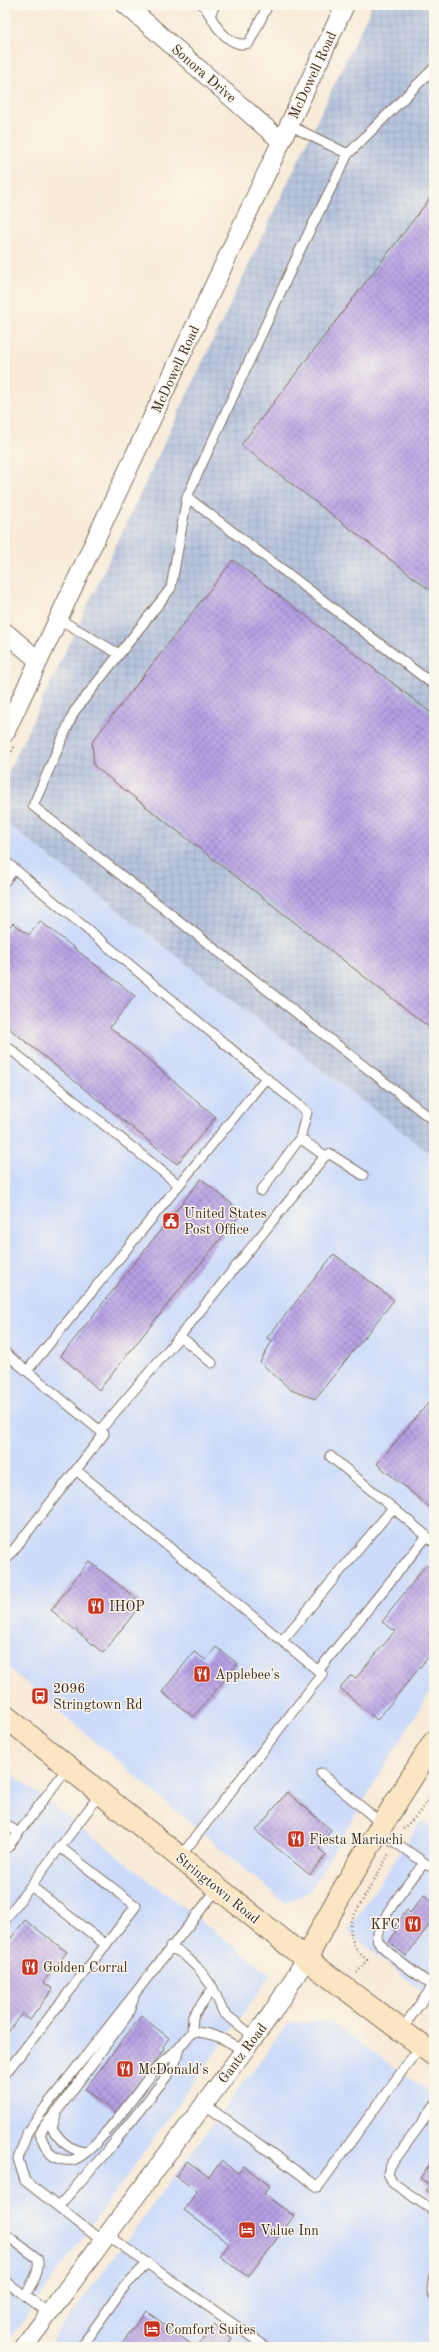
<svg xmlns="http://www.w3.org/2000/svg" width="439" height="2352" font-family="'Old Standard TT',serif">
  <defs>
    <pattern id="industrial-grid" width="8" height="8" patternUnits="userSpaceOnUse"><rect width="8" height="8" fill="#b8c5de"/><path d="M0 4h8M4 0v8" fill="none" stroke="#9fa9be"/></pattern>
    <pattern id="building-cross-hatch" width="8" height="8" patternUnits="userSpaceOnUse"><rect width="8" height="8" fill="#b5a0e4"/><path d="M0 0l8 8M0 8l8-8" fill="none" stroke="#9483b8"/></pattern>
  </defs>
  <rect width="100%" height="100%" fill="#fbf7ec"/>
  <filter id="ink" filterUnits="userSpaceOnUse"><feTurbulence type="fractalNoise" baseFrequency=".025" numOctaves="2"/><feDisplacementMap in="SourceGraphic" scale="8" xChannelSelector="R" yChannelSelector="G"/><feConvolveMatrix kernelMatrix="1 2 1 2 8 2 1 2 1" color-interpolation-filters="sRGB"/></filter>
  <filter id="wash" filterUnits="userSpaceOnUse"><feTurbulence type="fractalNoise" baseFrequency=".012" numOctaves="4" result="noise"/><feDisplacementMap in="SourceGraphic" scale="16" xChannelSelector="R" yChannelSelector="G"/><feGaussianBlur stdDeviation="0.9" result="paint"/><feColorMatrix in="noise" values="0 0 0 0 0 0 0 0 0 0 0 0 0 0 0 0 0 1.4 0 .05"/><feComposite in="paint" operator="in"/></filter>
  <g filter="url(#wash)">
    <rect width="100%" height="100%" fill="#f8ebd8"/>
    <!-- built -->
    <path fill="#ccdbfa" d="M5 822 434 1157V1685L309 1892 285 1903 5 1665Z
      M5 1768 271 1975 5 2346Z
      M421 1820 434 1829V2002L348 1931Z
      M330 2022 434 2095V2347H47L288 2023Z"/>
    <!-- industrial -->
    <path fill="url(#industrial-grid)" d="M372 5H434V1157L5 822V779Z"/>
    <g id="blocks">
      <!-- building -->
      <path fill="url(#building-cross-hatch)" d="M434 193V593L241 445Z
        M233 560 434 715V1031L94 766 92 742Z
        M40 921 135 996 110 1027 216 1117 177 1164 5 1025V932L13 923 29 935Z
        M201 1179 242 1212 99 1390 61 1356Z
        M334 1254 394 1300 315 1399 291 1390 260 1362 272 1341 267 1338Z
        M434 1396V1511L377 1464Z
        M89 1561 142 1603 103 1653 51 1610Z
        M426 1565 434 1571V1650L377 1720 340 1688 350 1676 356 1678 395 1631 382 1622Z
        M216 1647 238 1664 193 1717 162 1692 194 1652 206 1660Z
        M287 1792 331 1830 319 1848 326 1855 310 1875 256 1831Z
        M424 1895 434 1903V1919L406 1956 389 1942 396 1932 393 1929 407 1910 410 1913Z
        M25 1920 67 1952 43 1982 53 1989 30 2020 22 2014 5 2036V1946Z
        M141 2016 169 2038 163 2047 165 2049 116 2113 85 2089Z
        M434 2158V2193L433 2195 426 2190 429 2185 420 2178Z
        M187 2161 209 2177 221 2161 238 2173 244 2166 270 2186 264 2194 294 2216 248 2277 220 2256 229 2244 184 2210 197 2191 176 2176Z
        M146 2311 195 2347H119Z
        M214 2324 232 2338 225 2347H197Z"/>
    </g>
  </g>
  <g filter="url(#ink)">
    <use href="#blocks" fill-opacity="0" stroke="#7d6e5f" stroke-width="1"/>
    <g fill="none" stroke-linecap="round" stroke-linejoin="round">
      <defs>
        <path id="service" d="M203 5 210 15
          M215 5 210 15C217 29 232 49 249 43L268 5
          M289 125 348 154 434 68
          M348 154 299 252 187 497 171 588 74 712 33 806 434 1121
          M187 497 434 685
          M59 619 119 654
          M5 861 307 1112 300 1138 261 1191
          M5 881 14 869
          M5 1045 179 1185 27 1371 5 1353
          M300 1138 325 1156
          M179 1185 266 1078
          M180 1336 212 1363
          M100 1430 180 1336 325 1156 330 1154 363 1175
          M330 1456 434 1542
          M76 1470 322 1674 180 1857
          M5 1561 104 1434 27 1371
          M282 1641 393 1508
          M318 1671 427 1536
          M321 1773 382 1824
          M5 1823 18 1833
          M379 1831 429 1866 434 1867
          M5 1851 68 1767
          M424 1863C415 1875 371 1928 378 1941 386 1954 420 1976 433 1986
          M31 1886 106 1945
          M5 1920 101 1793
          M170 1947 183 1954 199 1969 213 1988 223 2012 254 2037
          M134 1998 127 2016 58 2110 45 2125 40 2134C46 2150 52 2162 72 2160 93 2157 139 2089 154 2071 162 2062 171 2055 179 2048
          M401 2030 433 1986 434 1981
          M192 2032 193 2016 213 1988
          M5 2074 136 1906 60 1847
          M204 2104 318 2187 421 2045
          M434 2106 391 2165 388 2173 393 2183 431 2209H434
          M56 2115 52 2128C60 2141 70 2151 86 2152
          M59 2206 113 2144 174 2067 179 2048 192 2032C212 2032 227 2040 243 2051
          M5 2234 37 2258C42 2270 31 2285 25 2295
          M107 2235 266 2347
          M102 2241 25 2181 18 2159 28 2131 47 2105 218 1888
          M434 2274 432 2290 434 2296
          M5 2281 49 2313
          M81 2347 124 2287 148 2263"/>
        <path id="minor" d="M126 5 281 141
          M5 632 39 661
          M5 733 345 5
          M24 2347 272 2013 306 1959"/>
        <path id="secondary" d="M5 1716 306 1959 434 2055
          M306 1959C344 1884 389 1813 434 1742"/>
      </defs>
      <!-- service casing -->
      <use href="#service" stroke="#7d6e5f" stroke-width="11"/>
      <!-- minor casing -->
      <use href="#minor" stroke="#7d6e5f" stroke-width="20"/>
      <!-- secondary casing -->
      <use href="#secondary" stroke="#7d6e5f" stroke-width="24"/>
      <!-- path -->
      <path stroke="#7d6e5f" stroke-width="2.5" stroke-dasharray="1 3" stroke-linecap="butt" d="M5 766 14 747
        M403 1829 419 1813 434 1791
        M357 1973 367 1960C354 1950 349 1938 351 1921L390 1852"/>
      <!-- service -->
      <use href="#service" stroke="#fff" stroke-width="9"/>
      <!-- minor -->
      <use href="#minor" stroke="#fff" stroke-width="18"/>
      <!-- secondary -->
      <use href="#secondary" stroke="#fbe6c3" stroke-width="22"/>
    </g>
  </g>
  <!-- icons -->
  <defs>
    <symbol id="civic-square" viewBox="-11 -11 22 22"><rect x="-9" y="-9" width="18" height="18" rx="4" fill="#c8321e" stroke="#fbf7ec"/><path d="M-.6-6.5H3V-4.5H.6V-3L4-1V1h2V6H-6V1h2V-1L-.6-3ZM-1.2 2.5V6h2.4V2.5Z" fill="#fff"/></symbol>
    <symbol id="restaurant-square" viewBox="-11 -11 22 22"><rect x="-9" y="-9" width="18" height="18" rx="4" fill="#c8321e" stroke="#fbf7ec"/><path d="M-5-6h1v4h1v-4h1v4h1v-4h1v5L-1.5 .5V6h-2V.5L-5-1ZM5-6V6H3V1.5H1.5Q1.5-4 5-6Z" fill="#fff"/></symbol>
    <symbol id="bus-square" viewBox="-11 -11 22 22"><rect x="-9" y="-9" width="18" height="18" rx="4" fill="#c8321e" stroke="#fbf7ec"/><path d="M-5-6H5V4H4V6H2V4H-2V6H-4V4H-5ZM-3.5-4V0h7V-4ZM-3.5 1.2v1.5H-2V1.2ZM2 1.2v1.5H3.5V1.2Z" fill="#fff"/></symbol>
    <symbol id="hotel-square" viewBox="-11 -11 22 22"><rect x="-9" y="-9" width="18" height="18" rx="4" fill="#c8321e" stroke="#fbf7ec"/><path d="M-6-4.5h1.5V1H6V5H4.5V3h-9V5H-6ZM-4 0a1.8 1.8 0 1 1 3.6 0ZM.5 0V-2.5h3Q6-2.5 6 0Z" fill="#fff"/></symbol>
  </defs>
  <g fill-rule="evenodd">
    <use href="#civic-square" x="161" y="1211" width="20" height="20"/>
    <use href="#restaurant-square" x="86" y="1596" width="20" height="20"/>
    <use href="#restaurant-square" x="192" y="1664" width="20" height="20"/>
    <use href="#bus-square" x="30" y="1686" width="20" height="20"/>
    <use href="#restaurant-square" x="286" y="1829" width="20" height="20"/>
    <use href="#restaurant-square" x="403" y="1914" width="20" height="20"/>
    <use href="#restaurant-square" x="20" y="1957" width="20" height="20"/>
    <use href="#restaurant-square" x="115" y="2059" width="20" height="20"/>
    <use href="#hotel-square" x="237" y="2220" width="20" height="20"/>
    <use href="#hotel-square" x="142" y="2319" width="20" height="20"/>
  </g>
  <g text-anchor="middle" stroke-width="3" stroke-linejoin="round" paint-order="stroke">
    <!-- street labels -->
    <g font-size="14" fill="#3b2a1e" stroke="#fbf7ec">
      <text transform="translate(204 73) rotate(41)" y="5">Sonora Drive</text>
      <text transform="translate(312 75) rotate(-65)" y="5">McDowell Road</text>
      <text transform="translate(175 369) rotate(-65)" y="5">McDowell Road</text>
      <text transform="translate(218 1888) rotate(39)" y="5">Stringtown Road</text>
      <text transform="translate(242 2053) rotate(-53)" y="5">Gantz Road</text>
    </g>
    <!-- poi labels -->
    <g font-size="14" fill="#3b2a1e" stroke="#fbf7ec" text-anchor="start">
      <text x="184" y="1218">United States<tspan x="184" dy="16">Post Office</tspan></text>
      <text x="109" y="1611">IHOP</text>
      <text x="215" y="1679">Applebee's</text>
      <text x="53" y="1693">2096<tspan x="53" dy="16">Stringtown Rd</tspan></text>
      <text x="309" y="1844">Fiesta Mariachi</text>
      <text x="400" y="1929" text-anchor="end">KFC</text>
      <text x="43" y="1972">Golden Corral</text>
      <text x="138" y="2074">McDonald's</text>
      <text x="260" y="2235">Value Inn</text>
      <text x="165" y="2334">Comfort Suites</text>
    </g>
  </g>
  <!-- margin -->
  <rect width="439" height="2352" fill="none" stroke="#fbf7ec" stroke-width="20"/>
</svg>
